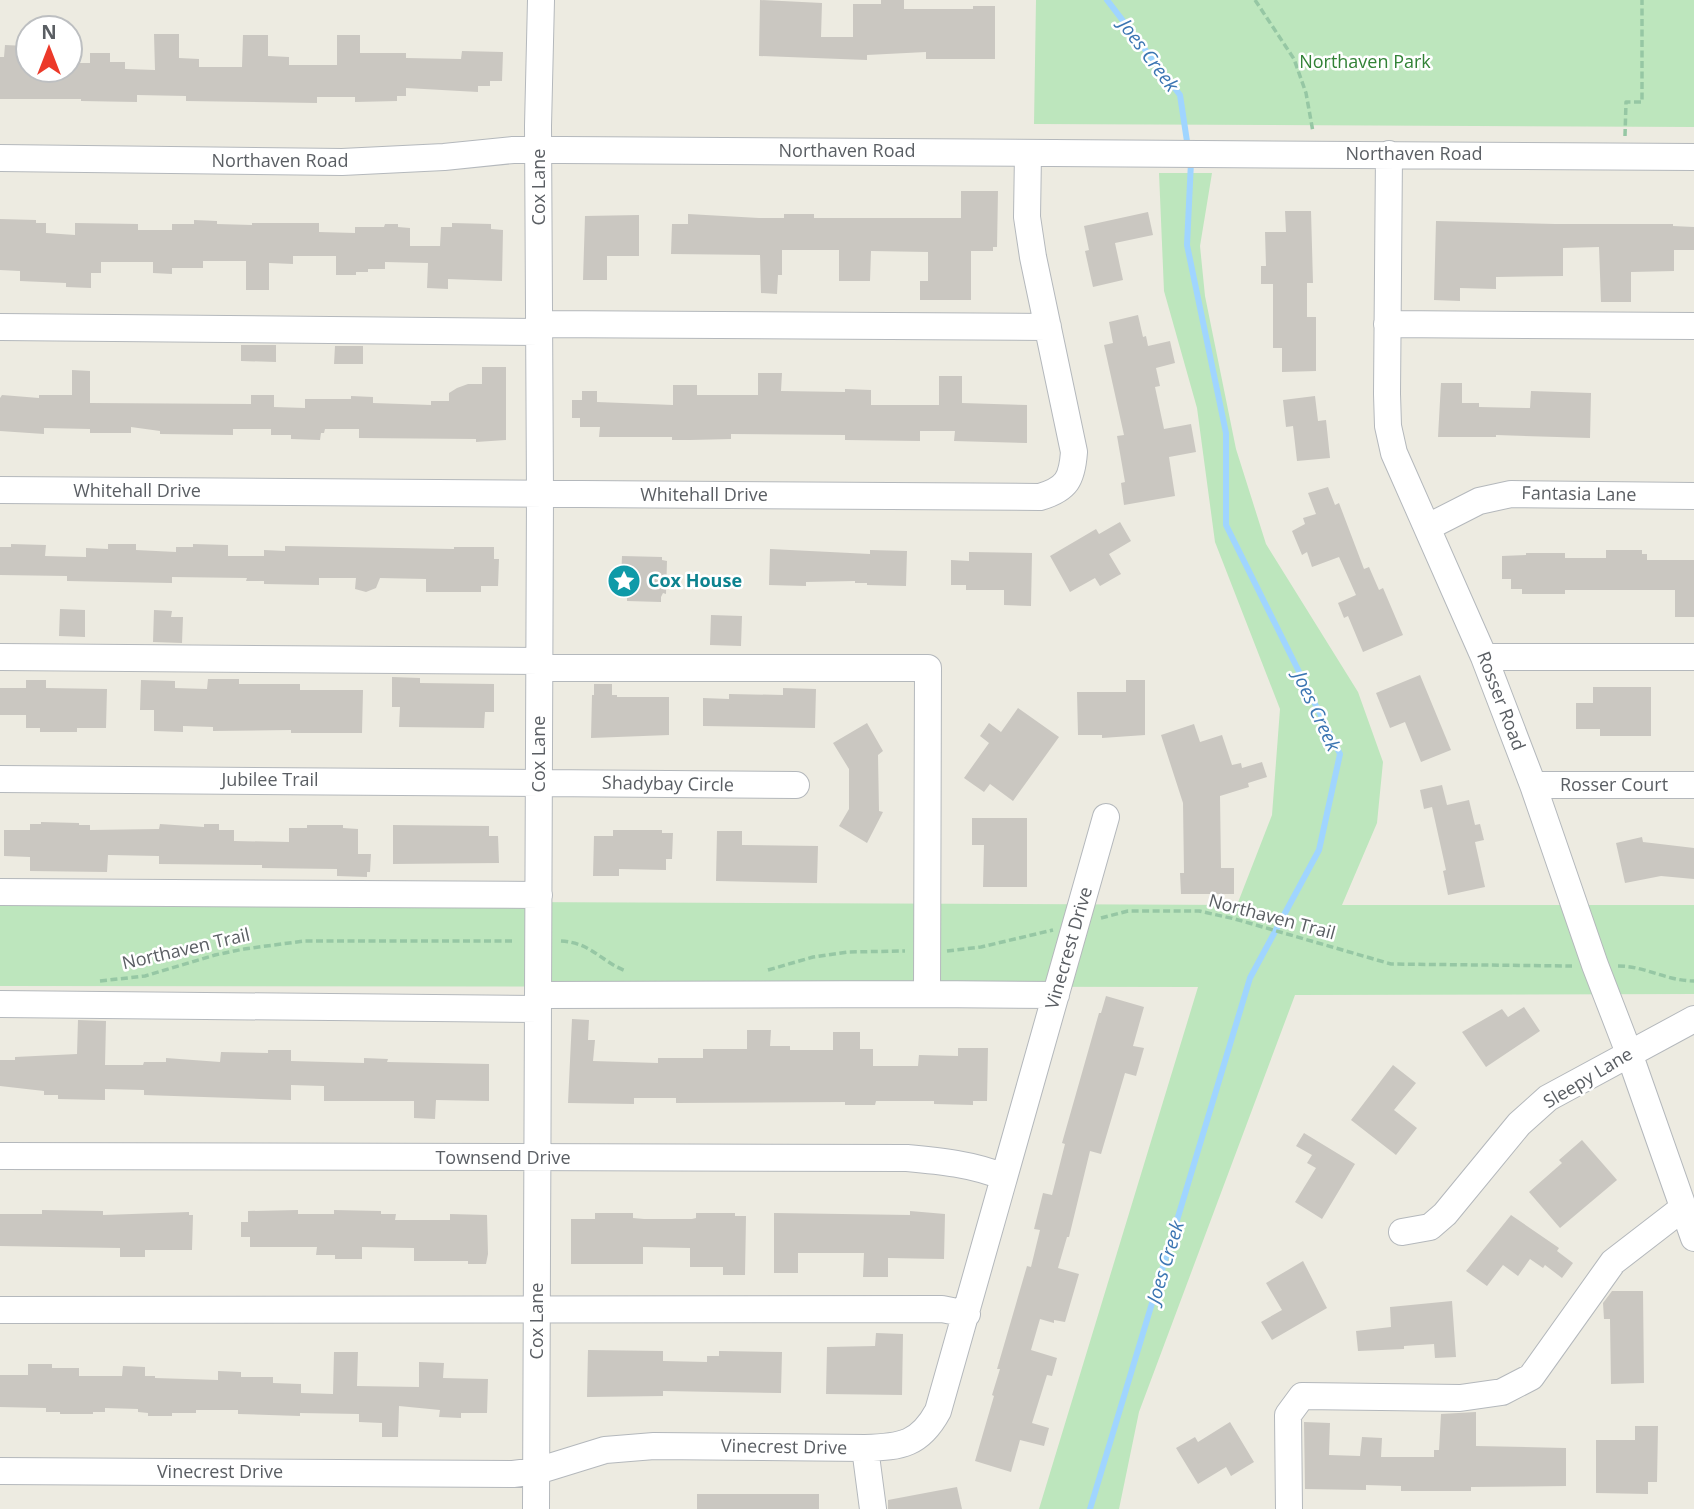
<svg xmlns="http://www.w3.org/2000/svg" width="1694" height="1509" font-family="'Open Sans',sans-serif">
  <rect width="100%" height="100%" fill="#edebe1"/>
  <!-- green -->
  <path fill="#bde6bd" d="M1036 0H1694V127L1034 124Z
    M1159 173H1212L1200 246 1205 296 1236 449 1266 544 1358 692 1383 762 1377 823 1342 905H1694V994L1295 995 1139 1412 1119 1509H1039L1198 987 0 986V900L1237 905 1272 815 1280 709 1215 542 1197 408 1164 291Z"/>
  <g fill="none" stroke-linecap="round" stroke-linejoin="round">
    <!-- stream -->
    <path stroke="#a0d5ff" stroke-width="6" d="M1107 0 1180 95 1188 148
      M1090 1509 1250 978 1319 850 1340 754 1226 525V433L1187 245 1191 162"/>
  </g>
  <!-- building -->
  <path fill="#cac7c1" d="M760 0 822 3 821 37H853V4H881V0H904V9H973V6H995V59H926V52L867 55V60L759 56Z
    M154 34H179V58L199 59V67H242L243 35H268V56L289 57V65H337V35H360V53H406V58L461 59 462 51 503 52 502 81H490V86H478V92L406 88V96H397V101L355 102V97H317V103L186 101V96L137 95V102L81 101V99H0V57H4L5 45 26 46 25 57H28V70H70V63H90V53H110V62H125V69L155 70Z
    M961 191H998L997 247H993V251H971V300H920V281H928V252L871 251 870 281H839V250H782V275H778L777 294 761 293 760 255 671 254 672 224H688V214L759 218H784V214H814V218H961Z
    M1285 211H1311L1313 283H1307V317H1316V371L1282 372V348H1273V284H1261V266H1266L1265 232H1286Z
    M1148 212 1153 235 1115 243 1123 280 1093 287 1085 251 1089 250 1084 226Z
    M639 215V256H607V280H583L585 216Z
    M0 219 36 220V223H46V233L75 235V223L138 224V230H172V224H194V220L217 221V224L252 225V223H319V232L355 233V227H384L385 224H398V227L410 228V246H440L441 227H452V223L491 224V229L503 230 502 281 448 279V289L427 288 428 263 385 262V269H368V272H356V275H336V256H293V264L269 263V290H246V261H203V268H172V274L153 273V262H101V273H91V288L66 287V283L20 281V271L0 270Z
    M1436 221 1555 224H1673V226L1694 227V250H1674V271L1631 272V302H1601L1599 247 1563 248V276L1496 277V289L1460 288V301L1434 300Z
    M1138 315 1143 337 1146 336 1148 346 1170 341 1175 363 1156 368 1160 386 1155 387 1164 429 1191 424 1196 452 1169 457 1175 496 1124 505 1121 483 1125 482 1117 436 1124 435 1104 345 1113 343 1109 322Z
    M241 345H276V362L241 361Z
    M335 346H363V364H334Z
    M482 367H506V440L476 442V439L359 438V429H325L324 433H321L320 440 291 439V435H271V429H233V435L160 434V431L131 427V433H90V429L44 428V434L0 431V398L2 395 39 398V395H72V370L90 371V403L251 404V395H274V407L305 408V399H351V396L373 397V403L431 405V401H449V393L457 388 468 384H482Z
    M758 373H782L781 391 845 392V389L871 390V405H939V376H962V403L1027 405V443L954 441 955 431H920V441L845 440V435L731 434V439L690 440H672V437H599L600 427H580V418H572V400H582V391H597V402L673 405V385H697V395H758Z
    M1441 383H1462V403H1479V407L1530 408 1531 391 1591 393 1590 438 1496 435V437H1438Z
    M1315 396 1318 421 1326 420 1330 458 1297 461 1293 426 1286 427 1283 400Z
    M1328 487 1335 505 1339 503 1364 569 1369 567 1379 590 1383 588 1403 635 1363 652 1348 616 1344 618 1338 603 1356 595 1339 557 1312 567 1307 552 1302 555 1292 531 1305 524 1303 518 1316 514 1308 493Z
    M1120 522 1131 541 1109 554 1121 574 1100 586 1095 578 1070 592 1050 556 1096 529 1099 534Z
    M11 544 46 545 45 556 86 557V548L108 549V544H136V550L176 552V547H193V544L228 545V556H264V550L285 551V546L454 549V547H494V559H499L498 586H481V592H426V579L380 578 376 588 366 592 355 589 356 578H319V585L264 584V581H246L247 578 172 577V583L67 581V576L0 575V547H11Z
    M770 549 870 554V550L907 551 906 586 867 585V583H855V581L806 582V586L769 585Z
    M1606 550H1642V554H1647V560H1694V617H1675V590H1565V594H1522V589H1511V579H1502V556L1526 555V553H1565V558H1606Z
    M969 552 1032 553 1031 606 1004 605V590H966V585H951V560L969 561Z
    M622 556 662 557V560L667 561 666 594 663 593 661 597V602L627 601V582L621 581Z
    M60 609 85 610V637L59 636Z
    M154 610 172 611 171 617H183L182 643 153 642Z
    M711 615 742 616 741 646 710 645Z
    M1420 675 1451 750 1421 762 1405 722 1390 728 1376 693Z
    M392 677 420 678V683L494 684V712H485L484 728 399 727 400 707H392Z
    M208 679H239V684H300V690H363L362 733H291V730L213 731V727L183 726V732L154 731V710H140L141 680 175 681V688L207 689Z
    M26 680H46V688L107 689 106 728H77V732H40V728H26V715H0V688H26Z
    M1126 680H1145V735L1102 738V735H1078L1077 692H1126Z
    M594 684H612V695H617V697H669V735L591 738 592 695H594Z
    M1593 687H1651V736H1600V729H1576V703H1593Z
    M783 688 816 689 815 728 703 726V698L729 699V694L783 695Z
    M1018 708 1059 737 1013 801 990 784 984 792 964 778 989 743 980 736 989 723 1001 732Z
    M867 723 883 751 878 755 879 811 883 812 867 843 839 826 849 809V769L833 743Z
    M1194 724 1200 742 1222 735 1232 765 1241 763 1242 768 1262 762 1267 777 1248 783 1249 787 1220 796 1221 868H1234V894H1181L1180 873H1184L1183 803 1161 735Z
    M1442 785 1447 805 1469 800 1475 825 1480 824 1484 840 1475 842 1485 887 1448 895 1443 871 1446 870 1432 807 1424 809 1420 790Z
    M972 818H1027V887H983L984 845H972Z
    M41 822 79 823V825H90V830L159 829 160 824 204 827V824H219V830H234V841L289 842V828H307V825H343V828L358 829V854H371L370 872H367V877L337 876V869L262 868V865L159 864V856L108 855 107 872 30 871V857L4 856V830H30V824H41Z
    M393 825 489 826V836H498L499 863 393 864Z
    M613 830H662V833H673L672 859H666V870L619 869V876H593L594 836H613Z
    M717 831H742V845L818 846 817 883 716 881Z
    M1642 837 1643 842 1694 848V879L1661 876 1625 883 1616 843Z
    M1106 996 1144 1007 1133 1046 1144 1048 1136 1076 1125 1073 1101 1154 1090 1151 1069 1237H1067L1058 1268 1079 1274 1065 1322 1054 1320V1323L1040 1319 1031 1350 1057 1358 1052 1376 1047 1375 1032 1423 1049 1428 1044 1446 1020 1440 1011 1472 975 1461 994 1396 992 1395 1000 1369H997L1027 1266 1031 1267 1040 1230 1034 1229 1043 1193 1052 1195 1065 1144 1062 1143 1099 1013H1101Z
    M1524 1007 1540 1031 1486 1067 1462 1032 1502 1009 1508 1017Z
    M572 1019 589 1020 588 1040H595L593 1061 658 1063V1058H703V1049H747V1030H771L770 1046H790V1050H833V1032H860V1049H873V1066H918L919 1055 958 1056V1048H988L987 1101H973V1105L934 1104V1101H876L875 1105H845V1102L676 1103V1098H634V1104L568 1103Z
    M78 1020 106 1021 105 1065H143L144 1062H166V1058L220 1062 221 1052 268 1053V1050H291V1061L364 1063V1058L388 1059 387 1062 489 1064V1101L436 1100 435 1119 414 1118V1101H324V1086L291 1085V1100L144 1095V1090L105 1089V1100L58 1099V1095H44V1091L0 1086V1060H15V1057L77 1054Z
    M1393 1065 1416 1083 1394 1110 1417 1128 1396 1155 1351 1120Z
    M1304 1133 1355 1164 1322 1219 1295 1202 1316 1168 1307 1163 1312 1155 1296 1146Z
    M1582 1140 1617 1180 1560 1228 1529 1192 1562 1163 1559 1160Z
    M42 1210 103 1211V1215L189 1212V1215H193L192 1250H145V1257H120V1248L0 1246V1214H42Z
    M298 1210V1214H334V1210L381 1211V1214H396L395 1220H450V1214L487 1215 488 1254 486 1264H468V1261H414V1248L362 1247V1259H335V1255H316L317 1247H250V1237H241V1222H248V1211Z
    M910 1211 945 1214 944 1259 888 1258V1277H863L864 1253H798V1273H774V1213L910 1215Z
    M595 1213H633V1218L644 1219H692L696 1218V1213H735V1216H746L745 1275H723V1267H690V1248L643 1247V1264H571V1219H595Z
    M1511 1215 1559 1248 1557 1251 1573 1263 1562 1278 1545 1265 1543 1268 1530 1259 1518 1276 1503 1265 1487 1286 1466 1271Z
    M1303 1261 1327 1308 1272 1340 1261 1322 1282 1310 1266 1283Z
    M1612 1291H1643L1644 1383 1611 1384 1610 1319H1604L1603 1303Z
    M1452 1301 1456 1357 1435 1358 1434 1344 1404 1346V1349L1358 1351 1356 1331 1391 1327 1390 1307Z
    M876 1333 903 1334 902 1395 826 1394 827 1347 875 1346Z
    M588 1350 663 1351V1361L707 1362V1356H719V1351L782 1352 781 1393 663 1391V1396L587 1397Z
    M334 1352H358L357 1386 419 1387V1362L444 1363 443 1378 488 1379 487 1413H461V1418L439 1417 440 1410 399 1406 398 1437H382V1423L359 1422V1414L300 1413V1416L238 1414V1410H196V1413H172V1416H148V1413L138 1412V1409L105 1408V1412H93V1414H60V1412H46V1408L0 1407V1375H28V1364H52V1368H79V1376H122L123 1366 145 1367V1376H155V1378L218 1380V1371L241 1372V1377H273V1383L301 1384V1393L333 1394Z
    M1476 1412V1446L1566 1448V1486L1471 1487V1491H1401V1486L1366 1485V1490L1305 1489 1304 1422 1330 1423 1329 1455 1360 1456 1362 1437 1382 1438 1381 1457H1434V1450H1439L1441 1414Z
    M1230 1422 1254 1462 1231 1476 1226 1467 1198 1484 1176 1448 1195 1437 1198 1442Z
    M1635 1426H1658L1657 1482H1648V1494L1596 1493V1440H1635Z
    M957 1487 962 1509H888V1500Z
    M697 1494H819V1509H697Z"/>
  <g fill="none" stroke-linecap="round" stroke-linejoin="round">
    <defs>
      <path id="minor" d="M1389 154 1387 394 1388 426 1394 453 1484 657 1533 785 1595 965 1629 1053 1694 1238
        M0 158 342 162 444 157 513 150H562L1694 157
        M540 324 1048 327
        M1387 324 1694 326
        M0 327 540 332
        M0 490 1040 497C1067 489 1072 479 1074 452L1033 257 1027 217 1028 153
        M1428 527 1479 501 1511 494 1694 496
        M0 657 540 661
        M1484 657H1694
        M540 668H928L927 994 1056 995
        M0 779 796 785
        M1533 785H1694
        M0 892 539 895
        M538 995 927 994
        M0 1004 538 1009
        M0 1156 907 1158C940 1161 972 1164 1004 1177
        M1402 1232 1430 1227 1445 1214 1519 1124 1548 1098 1694 1019
        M0 1310 942 1309 967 1314
        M865 1448 873 1509
        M0 1471 513 1474 537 1471 605 1450 654 1446 865 1448C902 1447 920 1444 938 1411L1106 817
        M536 1509 540 494 538 126 541 0
        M1289 1509 1288 1415 1302 1396 1460 1398 1502 1392 1531 1377 1613 1262 1683 1208"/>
    </defs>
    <!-- minor casing -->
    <use href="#minor" stroke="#b4b8bc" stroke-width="28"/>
    <!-- path -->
    <path stroke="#96c7a4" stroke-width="3.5" stroke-dasharray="7 3.5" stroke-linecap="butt" d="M1255 0 1294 59 1306 93 1313 132
      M1625 136 1626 102H1642V0
      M1101 918 1128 911H1199L1235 919 1391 964 1572 966
      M561 941C592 943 600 961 626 971
      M947 951 981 947 1053 930
      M1618 966C1645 966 1667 981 1694 981
      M768 970 813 957 848 952 905 951
      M100 981 145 976 215 955 244 949 304 941H515"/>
    <!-- minor -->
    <use href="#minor" stroke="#fff" stroke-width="26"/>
  </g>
  <!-- icons -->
  <defs>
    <symbol id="sight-disc" viewBox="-11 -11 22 22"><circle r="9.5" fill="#0f9aa8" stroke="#fff"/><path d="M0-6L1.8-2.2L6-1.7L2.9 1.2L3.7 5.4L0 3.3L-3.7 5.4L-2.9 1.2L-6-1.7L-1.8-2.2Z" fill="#fff"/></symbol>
  </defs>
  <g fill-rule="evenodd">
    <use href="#sight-disc" x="605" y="562" width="38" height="38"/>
  </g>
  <g text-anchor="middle" stroke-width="5" stroke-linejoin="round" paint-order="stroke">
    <!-- park labels -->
    <g font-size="18" fill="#328236" stroke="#fff">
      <text x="1365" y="68">Northaven Park</text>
    </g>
    <!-- street labels -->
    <g font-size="18" fill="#5a5e63" stroke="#fff">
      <text x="847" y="157">Northaven Road</text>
      <text x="1414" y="160">Northaven Road</text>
      <text x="280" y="167">Northaven Road</text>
      <text transform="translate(539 187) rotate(-90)" y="6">Cox Lane</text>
      <text x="137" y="497">Whitehall Drive</text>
      <text transform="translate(1579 494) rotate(1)" y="6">Fantasia Lane</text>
      <text x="704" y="501">Whitehall Drive</text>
      <text transform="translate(1501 701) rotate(69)" y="6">Rosser Road</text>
      <text transform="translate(539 754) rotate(-90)" y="6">Cox Lane</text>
      <text x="270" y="786">Jubilee Trail</text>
      <text transform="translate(668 784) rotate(1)" y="6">Shadybay Circle</text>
      <text x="1614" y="791">Rosser Court</text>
      <text transform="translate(1272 917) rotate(15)" y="6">Northaven Trail</text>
      <text transform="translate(1069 948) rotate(-74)" y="6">Vinecrest Drive</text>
      <text transform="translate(186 949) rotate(-13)" y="6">Northaven Trail</text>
      <text transform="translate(1588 1078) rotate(-31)" y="6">Sleepy Lane</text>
      <text x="503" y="1164">Townsend Drive</text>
      <text transform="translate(537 1321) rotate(-90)" y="6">Cox Lane</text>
      <text transform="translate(784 1447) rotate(1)" y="6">Vinecrest Drive</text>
      <text x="220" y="1478">Vinecrest Drive</text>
    </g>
    <!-- culture labels -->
    <g font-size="18" font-weight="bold" fill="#0d838f" stroke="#fff" text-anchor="start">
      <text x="648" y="587">Cox House</text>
    </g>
    <!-- water labels -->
    <g font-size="19" font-style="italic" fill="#3b75b2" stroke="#fff">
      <text transform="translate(1149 55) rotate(53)" y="7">Joes Creek</text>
      <text transform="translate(1317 711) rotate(65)" y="7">Joes Creek</text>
      <text transform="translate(1165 1262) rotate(-73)" y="7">Joes Creek</text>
    </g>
  </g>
  <!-- north arrow -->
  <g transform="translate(49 49)"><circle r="33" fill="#ffffff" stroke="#bdbfc1" stroke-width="2"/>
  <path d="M0-5L12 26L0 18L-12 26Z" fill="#ec3929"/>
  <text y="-10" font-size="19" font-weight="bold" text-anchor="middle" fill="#5a5e63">N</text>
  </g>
</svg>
